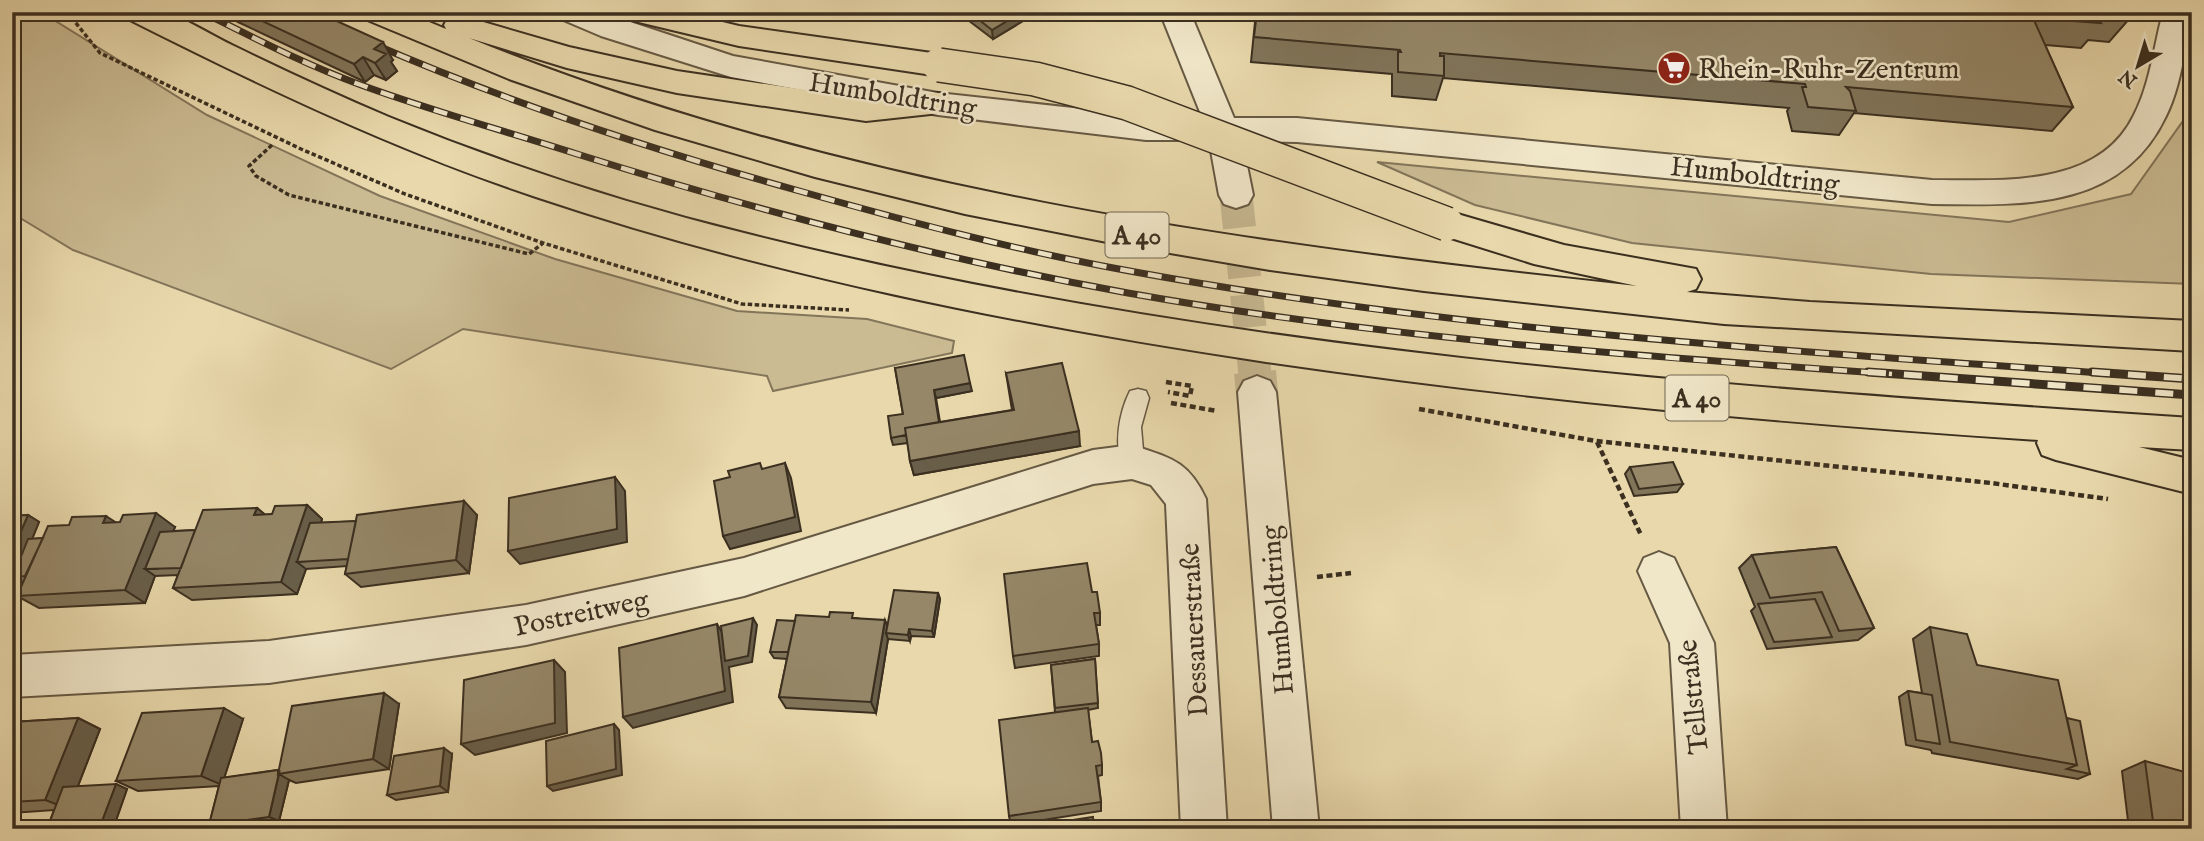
<svg xmlns="http://www.w3.org/2000/svg" width="2204" height="841" font-family="'IM FELL English',serif">
  <rect width="100%" height="100%" fill="#e8d8ab"/>
  <filter id="stains"><feTurbulence type="fractalNoise" baseFrequency=".00286" numOctaves="4"/><feColorMatrix values="0 0 0 0 .2 0 0 0 0 .09 0 0 0 0 .02 0 0 0 .5 -.17"/></filter>
  <radialGradient id="worn" r=".72"><stop offset=".6" stop-color="#630" stop-opacity="0"/><stop offset="1" stop-color="#630" stop-opacity=".3"/></radialGradient>
  <!-- green -->
  <path fill="#cbbb93" stroke="#83755a" stroke-width="2" d="M12 12H41L207 115 380 196 555 259 737 311 867 319 954 341 952 353 773 391 767 376 463 329 391 369 73 250 12 213Z
    M2192 93V284L1931 274 1632 243 1475 205 1377 162 2009 222 2131 194 2185 118Z"/>
  <g fill="none" stroke-linecap="round" stroke-linejoin="round">
    <!-- tertiary-tunnel-far1 -->
    <path stroke="#c5b68f" stroke-width="33" stroke-dasharray="33 17" stroke-linecap="butt" d="M1236 195 1255 374"/>
    <!-- tertiary-tunnel -->
    <path stroke="#c5b68f" stroke-width="42" stroke-dasharray="42 21" stroke-linecap="butt" d="M1255 372 1257 392"/>
    <defs>
      <path id="service" d="M1138 389 1146 391 1149 398 1141 427 1144 462 1140 469 1132 472 1124 469C1113 446 1119 413 1130 391Z"/>
      <path id="minor" d="M1132 445C1170 458 1188 460 1206 499L1227 829H1181L1166 504 1151 485 1132 479 1093 484 744 596 526 645 269 683 12 697V655L269 641 526 605 744 558 1093 450Z
        M1659 552 1674 558 1714 643 1727 829H1681L1670 643 1638 571 1644 558Z"/>
      <path id="tertiary" d="M557 12H600L733 56 938 93 1146 116 1202 117 1160 12H1190L1234 118H1297L1932 180C2001 180 2098 189 2134 115 2150 84 2154 46 2163 12H2192V18C2184 50 2181 86 2166 116 2121 211 2023 205 1932 204L1297 142 1242 141 1253 195 1248 204 1236 208 1224 204 1219 195 1209 140H1146L938 115 731 77 601 36 561 19Z
        M1257 376 1270 381 1276 392 1319 829H1273L1238 392 1244 381Z"/>
      <path id="motorway" d="M124 12C137 12 154 10 167 13 189 20 212 36 234 46 285 71 337 95 389 117 504 164 623 203 744 233 1217 352 1706 386 2192 418V450L2139 447 2192 460V494L2056 460 2042 455 2037 443 2038 440C1777 423 1518 399 1260 361 1015 324 772 276 536 197 395 150 261 86 128 19Z
        M361 12H405L446 29 444 25 448 18 459 15 569 47 677 71 866 99 938 93 949 96 954 104 949 112 866 121 677 93 567 68 469 38C845 190 1237 243 1637 286L1534 264 1435 233 1430 224 1435 215 1447 211 1564 245 1696 269 1701 279 1696 289 1687 292 1810 302 2192 321V351L1724 324 1424 291 1270 270 1117 244 965 214 815 177 655 130 509 79 365 19Z
        M622 12H681L739 26 939 54 950 57 955 65 950 73 939 76 739 46 626 19Z"/>
    </defs>
    <!-- service casing -->
    <use href="#service" stroke="#665943" stroke-width="3"/>
    <!-- minor casing -->
    <use href="#minor" stroke="#665943" stroke-width="4"/>
    <!-- tertiary casing -->
    <use href="#tertiary" stroke="#665943" stroke-width="4"/>
    <!-- motorway casing -->
    <use href="#motorway" stroke="#3b2f20" stroke-width="4"/>
    <!-- path-far1 -->
    <path stroke="#3b2f20" stroke-width="3.5" stroke-dasharray="4.5 2.5" stroke-linecap="butt" d="M67 12 100 53 301 149 405 194 543 243 742 304 849 310
      M272 145 249 166 256 176 289 195 529 254 542 244"/>
    <!-- path -->
    <path stroke="#3b2f20" stroke-width="4.5" stroke-dasharray="6 3.5" stroke-linecap="butt" d="M1166 382 1192 386 1190 396 1168 392
      M1171 403 1217 411
      M1419 409 1596 441 1991 483 2108 499
      M1597 442 1641 535
      M1317 577 1351 573"/>
    <!-- service -->
    <use href="#service" fill="#f0e6c8" fill-rule="evenodd"/>
    <!-- minor -->
    <use href="#minor" fill="#f0e6c8" fill-rule="evenodd"/>
    <!-- tertiary -->
    <use href="#tertiary" fill="#f0e6c8" fill-rule="evenodd"/>
    <!-- motorway -->
    <use href="#motorway" fill="#e8d8ab" fill-rule="evenodd"/>
    <defs>
      <path id="rail-far1" d="M202 12C254 38 306 65 361 85 432 111 505 131 577 154 758 211 941 259 1128 293 1380 338 1637 356 1892 374
        M371 43C512 104 656 151 803 192 913 223 1023 252 1135 272 1459 331 1789 351 2117 374"/>
      <path id="rail" d="M1868 372 2192 395
        M2092 372 2192 379"/>
    </defs>
    <!-- rail-far1 casing -->
    <use href="#rail-far1" stroke="#3b2f20" stroke-width="7"/>
    <!-- rail casing -->
    <use href="#rail" stroke="#3b2f20" stroke-width="9"/>
    <!-- rail-far1 -->
    <use href="#rail-far1" stroke="#f0e6c8" stroke-width="4.5" stroke-dasharray="14" stroke-linecap="butt"/>
    <!-- rail -->
    <use href="#rail" stroke="#f0e6c8" stroke-width="6" stroke-dasharray="18" stroke-linecap="butt"/>
    <defs>
      <path id="motorway-bridge" d="M939 65 1035 79 1127 103 1447 224"/>
    </defs>
    <!-- motorway-bridge casing -->
    <use href="#motorway-bridge" stroke="#3b2f20" stroke-width="36" stroke-linecap="butt"/>
    <!-- motorway-bridge -->
    <use href="#motorway-bridge" stroke="#e8d8ab" stroke-width="33"/>
  </g>
  <!-- wall -->
  <path fill="#807459" stroke="#3b2f20" stroke-width="2" d="M222 12H317L393 60 391 62 397 71 386 80 374 75 365 82 238 22Z
    M960 12H1038L993 39 960 14Z
    M1256 12H2128L2130 18 2109 42 2088 40 2081 48 2045 45 2073 107 2052 131 1854 113 1839 135 1792 131 1787 111 1789 108 1443 78 1436 100 1392 96V74L1251 62Z
    M895 368 972 391 936 398 940 422 1012 410 1006 373 1080 446 914 475 910 461 908 443 893 445 891 438 903 414Z
    M1630 467 1683 484 1677 492 1634 496 1625 474Z
    M307 505 322 519 321 523 477 515 469 573 361 587 345 574 347 566 306 569 297 594 192 600 173 588 178 575 155 576 145 603 39 608 17 596 23 582 13 577 20 560 12 561V516L28 515 39 522 32 539 43 538 116 523 175 527 173 531 195 530 257 508 265 515 272 514Z
    M1836 547 1874 628 1858 640 1767 649 1751 611 1755 607 1739 568 1752 555Z
    M1092 592 1100 613V625H1096L1099 644V656L1015 668 1013 656Z
    M938 593 940 599 934 637 911 636 910 641 888 639 876 713 786 708 779 697 787 659 774 658 770 652 795 621 856 618 887 626Z
    M1930 627 1977 665 2067 718 2090 774 2078 779 1932 753 1931 750 1906 745 1899 697 1908 691 1922 693 1913 639Z
    M1095 659 1098 708 1088 710 1092 742 1102 765V775L1098 776 1101 802V811L1011 825 1009 816 1055 712 1051 665Z
    M399 704 389 769 296 783 289 780 279 821 229 829H216L209 825 219 786 138 791 116 781 243 719 224 778 278 770Z
    M78 718 100 729 78 786 127 789 113 829H47L54 810 12 813V722Z
    M452 754 448 792 396 800 387 795Z
    M2145 761 2192 829H2129L2122 771Z"/>
  <!-- shaded-wall -->
  <path fill="#685e49" stroke="#3b2f20" stroke-width="2" d="M1022 12H1038L993 39 992 30Z
    M383 42 393 60 391 62 397 71 386 80 375 63 374 49Z
    M363 57 374 75 365 82 354 64Z
    M970 383 972 391 936 398 934 390Z
    M1079 431 1080 446 914 475 910 461Z
    M785 463 791 478 801 531 730 549 723 536Z
    M615 477 625 491 627 542 520 564 508 551Z
    M464 501 477 515 469 573 456 560Z
    M307 505 322 519 308 561 297 562 306 569 297 594 281 582Z
    M257 508 273 521 254 515Z
    M156 513 175 527 158 569H145L155 576 145 603 125 590Z
    M28 515 39 522 24 559 12 552Z
    M106 516 126 529 103 523Z
    M938 593 940 599 934 637 932 631Z
    M753 618 757 625 752 662 729 667 733 702 633 728 623 717 717 624 725 637Z
    M885 620 890 632 886 633 888 639 876 713 871 702Z
    M909 629 911 636 910 641 908 635Z
    M554 660 565 672 567 733 475 755 461 744Z
    M384 693 399 704 389 769 373 759Z
    M224 708 243 719 222 785 201 776Z
    M78 718 100 729 69 809 45 800Z
    M614 724 619 730 622 775 553 791 547 786Z
    M444 748 452 754 448 792 440 786Z
    M279 774 289 780 279 821 269 817Z
    M116 784 127 789 113 829H99Z"/>
  <!-- building -->
  <path fill="#958768" stroke="#3b2f20" stroke-width="2" d="M243 12H317L383 42 374 49 386 54 375 63 363 57 354 64Z
    M969 12H1022L992 30Z
    M1257 12H2128L2130 18 2096 14 2101 23 2033 18 2073 107 1846 87 1850 91 1856 111 1808 107 1802 87H1806L1805 84 1440 53V56H1444V76L1398 72V52H1401L1400 50 1254 37Z
    M964 355 970 383 934 390 939 422 905 428 906 435 891 438 888 416 903 414 895 368Z
    M1062 363 1079 431 910 461 905 428 1014 410 1006 373Z
    M1673 462 1683 484 1639 489 1630 467Z
    M760 463 762 469 785 463 795 517 723 536 714 481 730 477 728 471Z
    M615 477 617 529 508 551 509 498Z
    M464 501 456 560 345 574 357 515Z
    M307 505 281 582 173 588 203 510 257 508 254 515 272 514 275 506Z
    M156 513 125 590 17 596 48 526 69 525 72 517 106 516 103 523 120 522 123 515Z
    M28 515 12 552V516Z
    M356 521 348 559 297 562 310 523Z
    M195 530 181 568 145 569 160 532Z
    M43 538 25 576 13 577 28 539Z
    M1836 547 1874 628 1839 631 1822 592 1770 598 1752 555Z
    M1087 563 1092 592H1097L1100 613H1094L1099 644 1013 656 1004 574Z
    M894 590 938 593 932 631 909 629 908 635 886 633Z
    M1815 599 1832 637 1774 642 1758 604Z
    M830 612 853 613 852 618 885 620 871 702 779 697 796 615 829 617Z
    M753 618 748 656 725 661 721 626Z
    M777 620 795 621 788 652H770Z
    M717 624 725 691 623 717 619 648Z
    M1930 627 1967 634 1977 665 2058 680 2077 765 1950 742Z
    M1095 659 1098 703 1055 708 1051 665Z
    M554 660 555 723 461 744 464 680Z
    M1908 691 1932 695 1940 744 1916 740Z
    M384 693 373 759 278 774 292 706Z
    M224 708 201 776 116 781 142 713Z
    M1088 708 1092 742 1098 741 1101 753 1102 765 1096 766 1101 802 1009 816 999 720Z
    M78 718 45 800 12 802V722Z
    M2067 718 2080 721 2090 774 2067 769 2077 765Z
    M614 724 616 769 547 786 546 741Z
    M444 748 440 786 387 795 394 756Z
    M2145 761 2192 774V829H2154Z
    M278 770V774L279 773 269 817 209 825 221 778Z
    M116 784 99 829H47L63 787Z
    M1093 817 1094 829H1047L1046 824Z"/>
  <!-- icons -->
  <defs>
    <symbol id="supermarket-disc" viewBox="-11 -11 22 22"><circle r="9.5" fill="#8f2418" stroke="#f0e6c8"/><path d="M-6-5.5h2.5l.6 2H6L4.5 2H-2.5L-4.4-4H-6ZM-1.5 3.2a1.3 1.3 0 1 0 .1 0ZM3 3.2a1.3 1.3 0 1 0 .1 0Z" fill="#fff"/></symbol>
  </defs>
  <g fill-rule="evenodd">
    <use href="#supermarket-disc" x="1655" y="49" width="38" height="38"/>
  </g>
  <g text-anchor="middle" stroke-width="5" stroke-linejoin="round" paint-order="stroke">
    <!-- shield labels -->
    <g fill="#f0e6c8" stroke="#716652" stroke-width="2">
      <rect x="1105.5" y="212.5" width="63" height="45" rx="5"/>
      <rect x="1665.5" y="375.5" width="63" height="45" rx="5"/>
    </g>
    <g font-size="26" font-weight="bold" fill="#3b2f20">
      <text x="1137" y="244">A 40</text>
      <text x="1697" y="407">A 40</text>
    </g>
    <!-- poi labels -->
    <g font-size="28" fill="#3b2f20" stroke="#f0e6c8" text-anchor="start">
      <text x="1698" y="78">Rhein-Ruhr-Zentrum</text>
    </g>
    <!-- street labels -->
    <g font-size="28" fill="#3b2f20" stroke="#f0e6c8">
      <text transform="translate(893 94) rotate(9)" y="10">Humboldtring</text>
      <text transform="translate(1755 174) rotate(6)" y="10">Humboldtring</text>
      <text transform="translate(1276 610) rotate(-95)" y="10">Humboldtring</text>
      <text transform="translate(581 612) rotate(-12)" y="10">Postreitweg</text>
      <text transform="translate(1193 630) rotate(-93)" y="10">Dessauerstraße</text>
      <text transform="translate(1692 697) rotate(-96)" y="10">Tellstraße</text>
    </g>
  </g>
  <!-- margin -->
  <rect width="2204" height="841" fill="none" stroke="#e8d8ab" stroke-width="42"/>
  <rect x="14" y="14" width="2176" height="813" fill="none" stroke="#3b2f20" stroke-width="3.5"/>
  <rect x="21" y="21" width="2162" height="799" fill="none" stroke="#3b2f20" stroke-width="2"/>
  <!-- north arrow -->
  <g transform="translate(2138 66) rotate(218)" stroke="#f0e6c8" stroke-width="5" paint-order="stroke">
  <path d="M0-5L12 26L0 18L-12 26Z" fill="#3b2f20"/>
  <text y="-10" font-size="19" font-weight="bold" text-anchor="middle" fill="#3b2f20">N</text>
  </g>
  <rect width="100%" height="100%" filter="url(#stains)"/>
  <rect width="100%" height="100%" fill="url(#worn)"/>
</svg>
